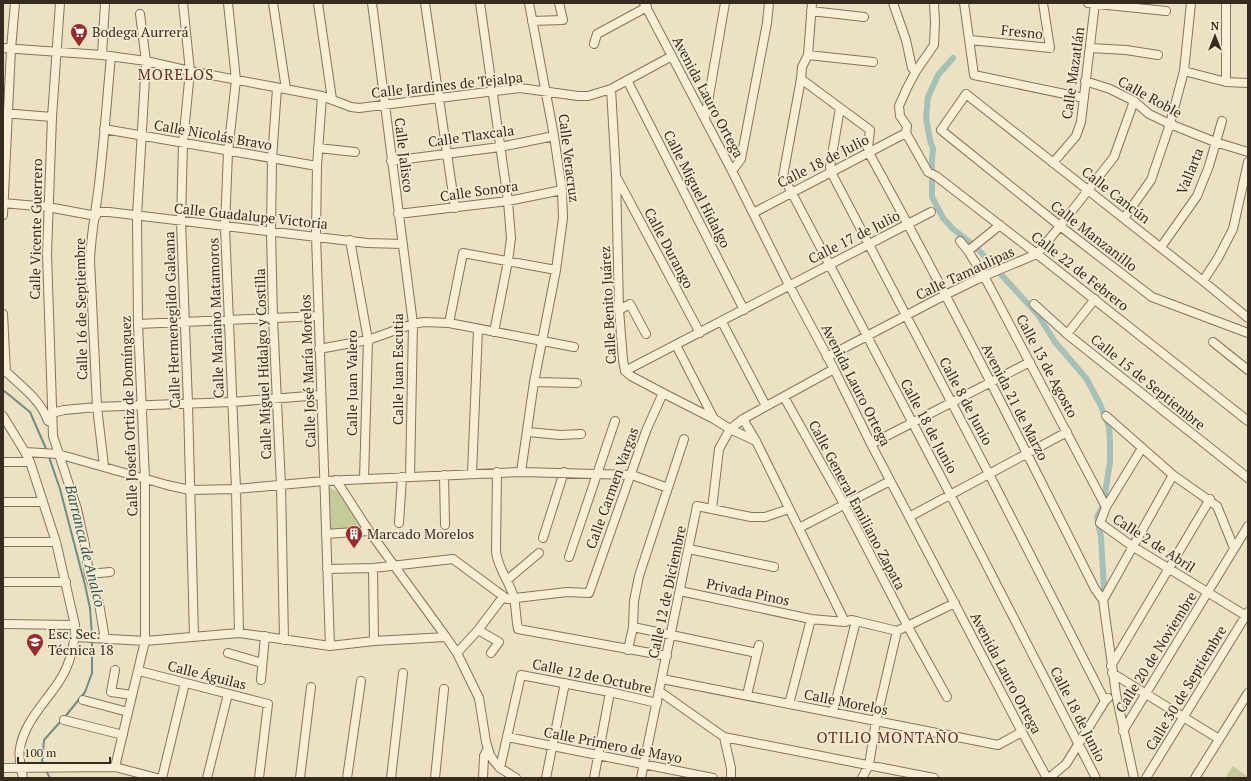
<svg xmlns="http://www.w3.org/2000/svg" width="1251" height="781" font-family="'PT Serif',serif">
  <rect width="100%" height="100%" fill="#ede1c3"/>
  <!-- park -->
  <path fill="#c5cb98" d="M329 487 342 494 363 529 330 531Z
    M1233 766 1248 777V778H1225Z"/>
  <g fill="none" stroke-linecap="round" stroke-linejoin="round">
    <!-- stream -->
    <path stroke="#6c8e86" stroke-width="2" d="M3 390 30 412 47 451
      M49 457 60 489 85 585 90 608 92 636
      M64 718 85 692 92 673V641
      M43 765 42 763 44 740 61 721
      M46 771 50 778"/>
    <!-- canal -->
    <path stroke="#a5c0b8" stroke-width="6" d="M953 58 938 75 928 97 926 118 930 140 933 149 932 159V197L943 218 953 229 976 247 1038 315 1055 342 1086 378 1100 404 1109 427 1110 442V462L1103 506 1097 517 1101 537 1104 589"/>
    <defs>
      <path id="minor" d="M60 3 52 117 47 254 53 436 77 509 85 545 89 574 99 604 105 639
        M183 3 190 71 183 143 181 221 188 404 194 637
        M228 3 236 80 228 152 225 227 236 489 239 633
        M273 3 286 89
        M318 3 332 99
        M372 3 413 324 410 477
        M425 3 455 208
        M480 3 508 201 511 238 508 261 494 332
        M644 3 732 171 789 285 834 369 871 444 1022 732 1047 778
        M812 3 808 55 802 67 801 79 783 176 950 494 1096 778
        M893 3 906 40 912 68 916 71
        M964 3 974 75 1084 98
        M1088 3 1166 11
        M1226 3V82
        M811 11 864 17
        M532 21 563 20 559 3
        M970 40 1050 48 1043 3
        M594 44 597 34 647 7
        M3 48 102 55 146 61 190 71 322 96 351 107 359 108 520 88 578 96H588L611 89 672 56
        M1090 48 1126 50 1158 55
        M102 55 105 3
        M808 55 873 62
        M1184 71 1226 82 1248 83
        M801 79 870 130 868 148 869 153C948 296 1022 443 1095 589L1103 600 1116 694 1134 778
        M627 80 744 310
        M1085 81 1110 89 1134 101 1149 114 1170 124 1215 142 1248 152
        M277 88 272 159 271 231 273 318 281 485 284 640
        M611 89 616 175 619 310 623 360 625 371 631 376 663 393 714 419 730 429 756 441
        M322 96 317 166 316 236 330 646
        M840 108 830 167 831 172 989 474 1105 701
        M3 113 52 117
        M705 119 725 3
        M104 129 317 166
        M906 133 928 172 936 176 1037 254 1248 421
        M906 133 907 126 900 116 899 106 907 88 916 71 934 45 935 22 934 3
        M318 148 355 152
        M391 161 500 147 554 136
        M1053 163 1076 136 1081 122 1095 3
        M732 171 741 159 767 23 769 3
        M617 178 700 333
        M3 203 48 207 96 216
        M96 212H109L367 243 403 244
        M753 213 906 133
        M398 214 508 201 562 190
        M3 215 11 49 15 3
        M1124 218 1151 180 1170 124 1184 71 1191 3
        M350 240 368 340 364 479
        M960 241 968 251 984 276 1106 507
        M1161 247 1197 196 1209 166 1222 121
        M968 251 1000 225
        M1203 281 1218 258 1233 229 1248 162
        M1034 304 1067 334 1248 478
        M619 310 630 304 646 334
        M3 314 6 372
        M1248 318 1203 281 966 94 941 130 1060 226 1152 297 1248 333
        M722 322 766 406
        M449 323 463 253 556 270
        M138 324 319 316
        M1067 334 1095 299
        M1213 342 1248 370
        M676 345 714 419
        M319 349 368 340 413 324 424 322 449 323 574 347
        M827 357 945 295 984 276 1037 254 1060 226 1114 157 1134 101
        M3 369C19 384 41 400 48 421
        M625 371 931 212
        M534 382 577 383
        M784 397 844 504 907 625 947 697
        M3 416 25 452 30 462 56 542 75 625C75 648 68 671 53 690 40 708 24 725 20 748 18 757 21 768 23 778
        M1106 416 1173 475 1217 506 1234 548
        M47 417 52 413 64 410 97 407 232 402 321 395
        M743 419 756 441 845 622
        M528 432 560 435 581 434
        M871 444 1030 362
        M1142 448 1106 507 1100 523 1132 546 1248 617
        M25 452 58 454 167 485 190 490 236 489 324 481 521 472 632 475 668 488
        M3 462H30
        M104 466 97 407 90 260C91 234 96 210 99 184 104 142 107 99 111 56
        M497 472 496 552C498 569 510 582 514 598 516 608 516 619 518 629L667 656
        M521 472 534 382 556 270 563 218 562 190 554 136 529 3
        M472 474 478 329
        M444 475 445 525
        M336 480 369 531 446 637 457 653 479 698 486 742 490 755 494 761 500 768 516 778
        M3 502H42
        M712 509 719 449 730 429 743 419 834 369
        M909 517 1067 432
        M399 523 402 477
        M799 528 890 481
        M326 534 369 531
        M543 538 564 472
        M3 542H56
        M689 549 774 567
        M569 557 615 421
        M373 568 374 641
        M327 569 373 568 453 559 507 599 567 592 589 593 646 431 663 393
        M89 574 110 572
        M507 580 539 553
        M3 582H66
        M680 591 811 619 845 622 851 620 856 621 897 631 955 603
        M1103 600 1173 475
        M3 624 75 625
        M633 627 757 653
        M478 630 499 642 491 653
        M75 637 145 641 239 633 330 646 374 641 446 637
        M628 650 633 627 634 601 639 576 684 439
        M228 653 262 663
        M457 653 478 630 503 597
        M1111 666 1210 499
        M115 670 111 692 132 695
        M139 671 268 704 259 778
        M1112 673 1219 739
        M662 679 998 745 1022 732
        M261 680 265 636
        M659 691 724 737 934 778
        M747 695 759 645
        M83 700 128 712
        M789 704 811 619
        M833 712 856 621
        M64 720 123 735
        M1123 731 1248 526
        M507 737 713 778
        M724 737 731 768V778
        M115 767 145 641V479L138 324 137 216 146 61 140 14
        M3 768 115 767 157 778
        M500 768 521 675 610 692 657 703
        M162 778 185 683
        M207 778 228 694
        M300 778 311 687
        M347 778 361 681
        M391 778 403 673
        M435 778 444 689
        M483 778 484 756 488 748
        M546 778 565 683
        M594 778 610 692
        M641 778 697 506 751 517H765L789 509
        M862 778 869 765 876 721 897 631
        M1049 778 1066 764 1105 701 1108 698
        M1146 778 1248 612
        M1195 778 1248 693"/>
    </defs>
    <!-- minor casing -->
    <use href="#minor" stroke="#87725a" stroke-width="10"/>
    <!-- minor -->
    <use href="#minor" stroke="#f8eed6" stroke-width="8"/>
  </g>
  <!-- icons -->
  <defs>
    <symbol id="supermarket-pin" viewBox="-11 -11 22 30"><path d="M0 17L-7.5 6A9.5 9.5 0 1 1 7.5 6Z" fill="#952c2c" stroke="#f5ebd3"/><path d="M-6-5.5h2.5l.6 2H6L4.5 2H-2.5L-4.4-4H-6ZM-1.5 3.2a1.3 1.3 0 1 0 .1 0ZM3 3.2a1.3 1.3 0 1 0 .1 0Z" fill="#fff"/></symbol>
    <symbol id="building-pin" viewBox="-11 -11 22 30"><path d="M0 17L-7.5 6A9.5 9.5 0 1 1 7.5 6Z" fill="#952c2c" stroke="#f5ebd3"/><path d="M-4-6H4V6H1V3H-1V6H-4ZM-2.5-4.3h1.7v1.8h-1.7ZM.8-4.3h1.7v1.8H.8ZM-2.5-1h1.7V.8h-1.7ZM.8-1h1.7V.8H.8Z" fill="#fff"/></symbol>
    <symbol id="school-pin" viewBox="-11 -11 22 30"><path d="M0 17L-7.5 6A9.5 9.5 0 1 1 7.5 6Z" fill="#952c2c" stroke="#f5ebd3"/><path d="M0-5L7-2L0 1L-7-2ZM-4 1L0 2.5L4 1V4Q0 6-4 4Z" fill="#fff"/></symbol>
  </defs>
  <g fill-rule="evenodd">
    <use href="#supermarket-pin" x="69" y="22" width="20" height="27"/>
    <use href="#building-pin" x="344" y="524" width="20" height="27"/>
    <use href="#school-pin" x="25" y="632" width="20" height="27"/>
  </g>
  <g text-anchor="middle" stroke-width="3.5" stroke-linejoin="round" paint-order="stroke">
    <!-- poi labels -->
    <g font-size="14" fill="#372a1e" stroke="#f5ebd3" text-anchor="start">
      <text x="92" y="37">Bodega Aurrerá</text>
      <text x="367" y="539">Marcado Morelos</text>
      <text x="48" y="639">Esc. Sec.<tspan x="48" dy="16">Técnica 18</tspan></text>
    </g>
    <!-- street labels -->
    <g font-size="14" fill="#372a1e" stroke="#f5ebd3">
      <text transform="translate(1022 32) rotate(6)" y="5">Fresno</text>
      <text transform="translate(1073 73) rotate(-82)" y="5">Calle Mazatlán</text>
      <text transform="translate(447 85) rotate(-6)" y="5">Calle Jardines de Tejalpa</text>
      <text transform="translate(708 97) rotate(62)" y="5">Avenida Lauro Ortega</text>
      <text transform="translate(1150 97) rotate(29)" y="5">Calle Roble</text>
      <text transform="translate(213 135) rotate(10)" y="5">Calle Nicolás Bravo</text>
      <text transform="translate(471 136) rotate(-8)" y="5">Calle Tlaxcala</text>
      <text transform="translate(404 155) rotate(83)" y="5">Calle Jalisco</text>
      <text transform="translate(569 158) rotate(83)" y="5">Calle Veracruz</text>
      <text transform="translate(823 161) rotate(-27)" y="5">Calle 18 de Julio</text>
      <text transform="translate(1190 171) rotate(-68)" y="5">Vallarta</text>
      <text transform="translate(697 189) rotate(63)" y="5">Calle Miguel Hidalgo</text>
      <text transform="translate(479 191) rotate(-8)" y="5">Calle Sonora</text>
      <text transform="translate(1116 195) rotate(38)" y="5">Calle Cancún</text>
      <text transform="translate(251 216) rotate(6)" y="5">Calle Guadalupe Victoria</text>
      <text transform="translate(36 229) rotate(-89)" y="5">Calle Vicente Guerrero</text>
      <text transform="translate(1094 236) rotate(38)" y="5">Calle Manzanillo</text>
      <text transform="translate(854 237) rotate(-27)" y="5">Calle 17 de Julio</text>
      <text transform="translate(669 248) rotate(62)" y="5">Calle Durango</text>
      <text transform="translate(1080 271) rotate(38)" y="5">Calle 22 de Febrero</text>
      <text transform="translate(965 273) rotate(-25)" y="5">Calle Tamaulipas</text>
      <text transform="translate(608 305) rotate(-93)" y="5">Calle Benito Juárez</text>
      <text transform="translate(81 309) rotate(-91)" y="5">Calle 16 de Septiembre</text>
      <text transform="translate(216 318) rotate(-92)" y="5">Calle Mariano Matamoros</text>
      <text transform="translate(172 320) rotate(-92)" y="5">Calle Hermenegildo Galeana</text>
      <text transform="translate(263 364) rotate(-92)" y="5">Calle Miguel Hidalgo y Costilla</text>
      <text transform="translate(1047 366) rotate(62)" y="5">Calle 13 de Agosto</text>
      <text transform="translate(398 369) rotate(-90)" y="5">Calle Juan Escutia</text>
      <text transform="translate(308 371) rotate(-92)" y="5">Calle José María Morelos</text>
      <text transform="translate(1148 382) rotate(39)" y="5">Calle 15 de Septiembre</text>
      <text transform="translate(352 383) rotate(-90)" y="5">Calle Juan Valero</text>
      <text transform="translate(856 385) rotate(63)" y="5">Avenida Lauro Ortega</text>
      <text transform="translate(966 401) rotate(62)" y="5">Calle 8 de Junio</text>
      <text transform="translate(1015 402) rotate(63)" y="5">Avenida 21 de Marzo</text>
      <text transform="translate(129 416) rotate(-92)" y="5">Calle Josefa Ortiz de Domínguez</text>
      <text transform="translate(929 426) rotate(62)" y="5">Calle 18 de Junio</text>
      <text transform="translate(612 488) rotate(-70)" y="5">Calle Carmen Vargas</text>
      <text transform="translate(857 505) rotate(62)" y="5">Calle General Emiliano Zapata</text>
      <text transform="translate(1154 543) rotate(33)" y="5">Calle 2 de Abril</text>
      <text transform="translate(667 592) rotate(-78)" y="5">Calle 12 de Diciembre</text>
      <text transform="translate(748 592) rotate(12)" y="5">Privada Pinos</text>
      <text transform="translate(1156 652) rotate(-58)" y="5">Calle 20 de Noviembre</text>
      <text transform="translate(1006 673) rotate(62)" y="5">Avenida Lauro Ortega</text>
      <text transform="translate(207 675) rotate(14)" y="5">Calle Águilas</text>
      <text transform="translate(592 676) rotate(12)" y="5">Calle 12 de Octubre</text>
      <text transform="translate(1186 688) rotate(-59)" y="5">Calle 30 de Septiembre</text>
      <text transform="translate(846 702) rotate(11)" y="5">Calle Morelos</text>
      <text transform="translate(1078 714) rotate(63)" y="5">Calle 18 de Junio</text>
      <text transform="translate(613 745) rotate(11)" y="5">Calle Primero de Mayo</text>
    </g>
    <!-- neighbourhood labels -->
    <g font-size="15" letter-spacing="1" fill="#632d1f" stroke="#f5ebd3">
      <text x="176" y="80">MORELOS</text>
      <text x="888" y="743">OTILIO MONTAÑO</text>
    </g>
    <!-- water labels -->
    <g font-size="15" font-style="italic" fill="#2e5754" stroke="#f5ebd3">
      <text transform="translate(85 546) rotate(76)" y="5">Barranca de Analco</text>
    </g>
  </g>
  <!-- border -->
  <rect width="1251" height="781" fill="none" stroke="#372a1e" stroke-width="8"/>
  <!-- north arrow -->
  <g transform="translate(1215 36)" stroke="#f5ebd3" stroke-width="3" paint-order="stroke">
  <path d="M0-3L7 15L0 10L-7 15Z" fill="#372a1e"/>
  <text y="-6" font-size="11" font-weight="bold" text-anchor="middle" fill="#372a1e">N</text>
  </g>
  <!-- scale -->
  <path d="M18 757v6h92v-6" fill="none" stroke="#372a1e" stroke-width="2"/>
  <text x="24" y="757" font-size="12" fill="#372a1e" stroke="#f5ebd3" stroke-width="3" paint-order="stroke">100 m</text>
</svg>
